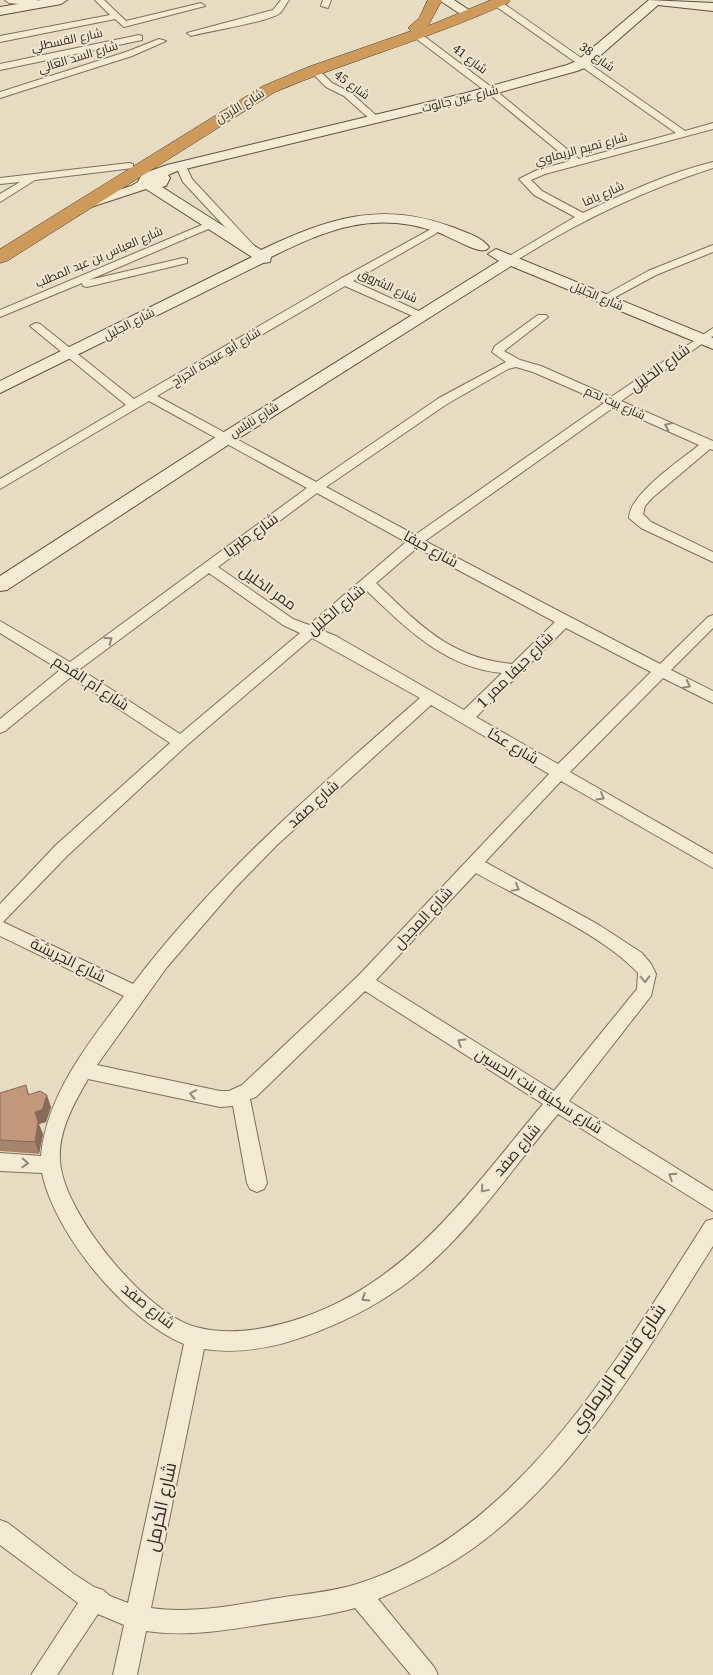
<svg xmlns="http://www.w3.org/2000/svg" width="713" height="1675" font-family="'Noto Serif',Cairo,serif">
  <rect width="100%" height="100%" fill="#e7dcc2"/>
  <g fill="none" stroke-linecap="round" stroke-linejoin="round">
    <defs>
      <path id="street" d="M5 0H36L44 3 40 6 9 3Z
        M95 0H104L126 21 201 3 205 6 124 27 115 19 0 42V36L110 15Z
        M281 0H289C286 4 283 10 280 13 269 22 209 31 191 36L187 33 273 10Z
        M323 0H331L328 8 321 6Z
        M494 1H500L685 131 713 123V129L545 174 531 180 542 191 583 213C625 193 668 173 713 162V168C642 191 577 222 514 262H506V258L575 217 534 195 519 179 537 170 570 161 488 93 414 37V33H420L494 89 579 159 676 133 494 5Z
        M139 35 142 36V40L0 70V64Z
        M159 39 166 41 132 56 0 98V92L126 52Z
        M311 68H317L332 83 350 92 378 117V121H372L344 96 326 87 311 72Z
        M129 163 133 164V168L35 180 0 202V194L20 182 0 184V178Z
        M181 163 186 166 192 179 258 250V254H250L183 182 176 166Z
        M209 222 214 225 213 227 89 280 183 258 187 259V263L87 287 83 286 82 283 0 317V310Z
        M433 228 437 229V233L353 281 423 313V317H415L345 286 157 396 316 482 439 398 506 362 492 352 495 346 538 315H546L548 317 504 351 520 360 541 366 611 397 713 328V336L621 401 713 441V450L710 449 652 498 645 506 643 514 651 522 713 552V562L641 528 629 518C629 494 681 460 699 445L614 407 425 541 660 664 708 617 713 615V628L671 670 713 691V703L663 678 570 772 713 854V868L561 781 485 862 599 925 642 953 651 964 656 974 651 996 569 1101 713 1191V1211L558 1114C511 1170 469 1234 412 1279 384 1301 352 1318 319 1331 282 1346 244 1355 204 1349L151 1608C193 1614 237 1605 278 1598 304 1594 331 1592 357 1584 519 1533 619 1356 706 1221L713 1219V1246C647 1350 583 1464 483 1541 451 1566 415 1583 378 1599L434 1667 438 1675H411L355 1608C330 1615 305 1618 279 1622 235 1628 191 1638 146 1631L137 1675H113L124 1625 98 1614 57 1675H31L78 1603 0 1545V1520L8 1523 74 1574 94 1587 103 1590 110 1596 128 1603 184 1344C126 1320 55 1235 42 1173L0 1171V1153L41 1156C46 1096 89 1042 124 996L0 936V904L56 845 170 743 71 677 5 731 0 733V719L60 670 0 633V621L70 662 307 488 149 401 0 489V479L126 405 30 326 36 323 40 324 134 399 340 279ZM516 367 533 372 604 403 415 535 326 487 447 404 508 369ZM317 493 406 542 309 625 293 619 218 567ZM417 548 555 622 512 664C449 658 419 624 376 583ZM209 573 283 625 300 633 180 734 80 669ZM367 591C406 628 445 668 502 673L464 710 336 636 321 630ZM566 628 651 672 558 764 476 717ZM312 638 420 698C318 787 215 876 133 984L3 922 68 855 186 746ZM431 705 549 774 358 976 242 1085 229 1091H220L97 1065 167 967 236 887 277 845ZM476 873C523 900 602 934 638 973L637 989 554 1091 376 980ZM365 991 543 1104C474 1186 412 1278 307 1316 273 1328 232 1337 196 1327 146 1314 62 1212 60 1160 58 1132 74 1103 88 1079L220 1107 233 1106 247 1183 250 1189 257 1192 264 1189 267 1183 250 1099 256 1097Z
        M713 245V252L656 275 608 301H600L598 299 648 271Z"/>
      <path id="secondary" d="M41 0H67L61 4 0 15V7Z
        M439 0H454L475 14 473 17H465Z
        M649 0 713 3V11L658 5 587 67 577 71 475 99 177 171 168 175 170 178 166 186 162 187 261 250C327 219 380 200 452 227 464 232 481 236 489 247L486 250C476 253 449 236 437 232 374 210 328 229 271 257L270 262 263 263 0 393V381L252 257 146 189 85 209 80 208 78 205 80 202 131 186 138 182 142 174 167 165 466 93 567 65 577 61Z
        M496 249 713 338V349L511 266 231 443 7 590 0 591V576L219 435 499 261 488 254Z"/>
      <path id="highway" d="M428 0H442L428 26 491 0H510L508 3C432 38 351 60 275 92L7 261 0 263V249L263 86 308 67 411 31 408 28 419 18Z"/>
    </defs>
    <!-- street casing -->
    <use href="#street" stroke="#7f6e5b" stroke-width="2"/>
    <!-- secondary casing -->
    <use href="#secondary" stroke="#604f3e" stroke-width="2"/>
    <!-- highway casing -->
    <use href="#highway" stroke="#4d3d2f" stroke-width="1"/>
    <!-- street -->
    <use href="#street" fill="#f3ead3" fill-rule="evenodd"/>
    <!-- secondary -->
    <use href="#secondary" fill="#f3ead3" fill-rule="evenodd"/>
    <!-- highway -->
    <use href="#highway" fill="#cd9a5c" fill-rule="evenodd"/>
  </g>
  <!-- wall -->
  <path fill="#a6836b" d="M26 1085 29 1094 51 1107 46 1122 39 1124 43 1134 39 1154 0 1151V1093Z"/>
  <!-- shaded-wall -->
  <path fill="#876a57" d="M47 1095 51 1107 46 1122 39 1124 35 1112Z
    M38 1122 43 1134 39 1154 35 1142Z"/>
  <!-- building -->
  <path fill="#c1987c" stroke="#876a57" d="M26 1085 28 1095 40 1091 47 1095 42 1110 35 1112 38 1122 35 1142 0 1140V1093Z"/>
  <!-- one-way arrows -->
  <defs><path id="oneway-chevron" d="M-2-3.5L2.5 0L-2 3.5" fill="none" stroke-width="1.6" stroke-linecap="round" stroke-linejoin="round" transform="scale(1.25)"/></defs>
  <g stroke="#928878">
    <use href="#oneway-chevron" transform="translate(668 426) rotate(-156)"/>
    <use href="#oneway-chevron" transform="translate(109 640) rotate(-36)"/>
    <use href="#oneway-chevron" transform="translate(687 685) rotate(27)"/>
    <use href="#oneway-chevron" transform="translate(601 797) rotate(30)"/>
    <use href="#oneway-chevron" transform="translate(516 888) rotate(29)"/>
    <use href="#oneway-chevron" transform="translate(645 979) rotate(88)"/>
    <use href="#oneway-chevron" transform="translate(461 1042) rotate(-148)"/>
    <use href="#oneway-chevron" transform="translate(193 1094) rotate(-169)"/>
    <use href="#oneway-chevron" transform="translate(25 1163) rotate(3)"/>
    <use href="#oneway-chevron" transform="translate(672 1176) rotate(-147)"/>
    <use href="#oneway-chevron" transform="translate(484 1189) rotate(130)"/>
    <use href="#oneway-chevron" transform="translate(365 1298) rotate(148)"/>
  </g>
  <g text-anchor="middle" stroke-width="4" stroke-linejoin="round" paint-order="stroke">
    <!-- far-street labels -->
    <g font-size="12" fill="#30271e" stroke="#f0e6d0">
      <text transform="translate(67 40) rotate(-12)" y="4">شارع القسطلي</text>
      <text transform="translate(78 57) rotate(-17)" y="4">شارع السد العالي</text>
      <text transform="translate(597 57) rotate(36)" y="4">شارع 38</text>
      <text transform="translate(470 59) rotate(37)" y="4">شارع 41</text>
      <text transform="translate(352 85) rotate(36)" y="4">شارع 45</text>
      <text transform="translate(460 99) rotate(-14)" y="4">شارع عين جالوت</text>
      <text transform="translate(240 106) rotate(-31)" y="4">شارع الأردن</text>
      <text transform="translate(581 149) rotate(-15)" y="4">شارع تميم الريماوي</text>
      <text transform="translate(603 194) rotate(-24)" y="4">شارع يافا</text>
      <text transform="translate(99 257) rotate(-23)" y="4">شارع العباس بن عبد المطلب</text>
      <text transform="translate(388 286) rotate(25)" y="4">شارع الشروق</text>
      <text transform="translate(597 296) rotate(23)" y="4">شارع الجليل</text>
      <text transform="translate(129 324) rotate(-27)" y="4">شارع الجليل</text>
      <text transform="translate(216 357) rotate(-31)" y="4">شارع أبو عبيدة الجراح</text>
      <text transform="translate(615 403) rotate(24)" y="4">شارع بيت لحم</text>
      <text transform="translate(254 420) rotate(-32)" y="4">شارع نابلس</text>
    </g>
    <!-- street labels -->
    <g font-size="15" fill="#30271e" stroke="#f0e6d0">
      <text transform="translate(660 368) rotate(-36)" y="5">شارع الخليل</text>
      <text transform="translate(251 535) rotate(-36)" y="5">شارع طبريا</text>
      <text transform="translate(431 549) rotate(29)" y="5">شارع حيفا</text>
      <text transform="translate(268 588) rotate(35)" y="5">ممر الخليل</text>
      <text transform="translate(336 610) rotate(-40)" y="5">شارع الخليل</text>
      <text transform="translate(515 670) rotate(-45)" y="5">شارع حيفا ممر 1</text>
      <text transform="translate(91 683) rotate(33)" y="5">شارع أم الفحم</text>
      <text transform="translate(513 746) rotate(30)" y="5">شارع عكا</text>
      <text transform="translate(313 804) rotate(-42)" y="5">شارع صفد</text>
      <text transform="translate(423 918) rotate(-47)" y="5">شارع المجدل</text>
      <text transform="translate(68 960) rotate(26)" y="5">شارع الجريشة</text>
      <text transform="translate(539 1091) rotate(32)" y="5">شارع سكينة بنت الحسين</text>
      <text transform="translate(517 1150) rotate(-50)" y="5">شارع صفد</text>
      <text transform="translate(148 1306) rotate(38)" y="5">شارع صفد</text>
    </g>
    <!-- near-street labels -->
    <g font-size="18" fill="#30271e" stroke="#f0e6d0">
      <text transform="translate(618 1368) rotate(-55)" y="6">شارع قاسم الريماوي</text>
      <text transform="translate(161 1507) rotate(-78)" y="6">شارع الكرمل</text>
    </g>
  </g>
</svg>
